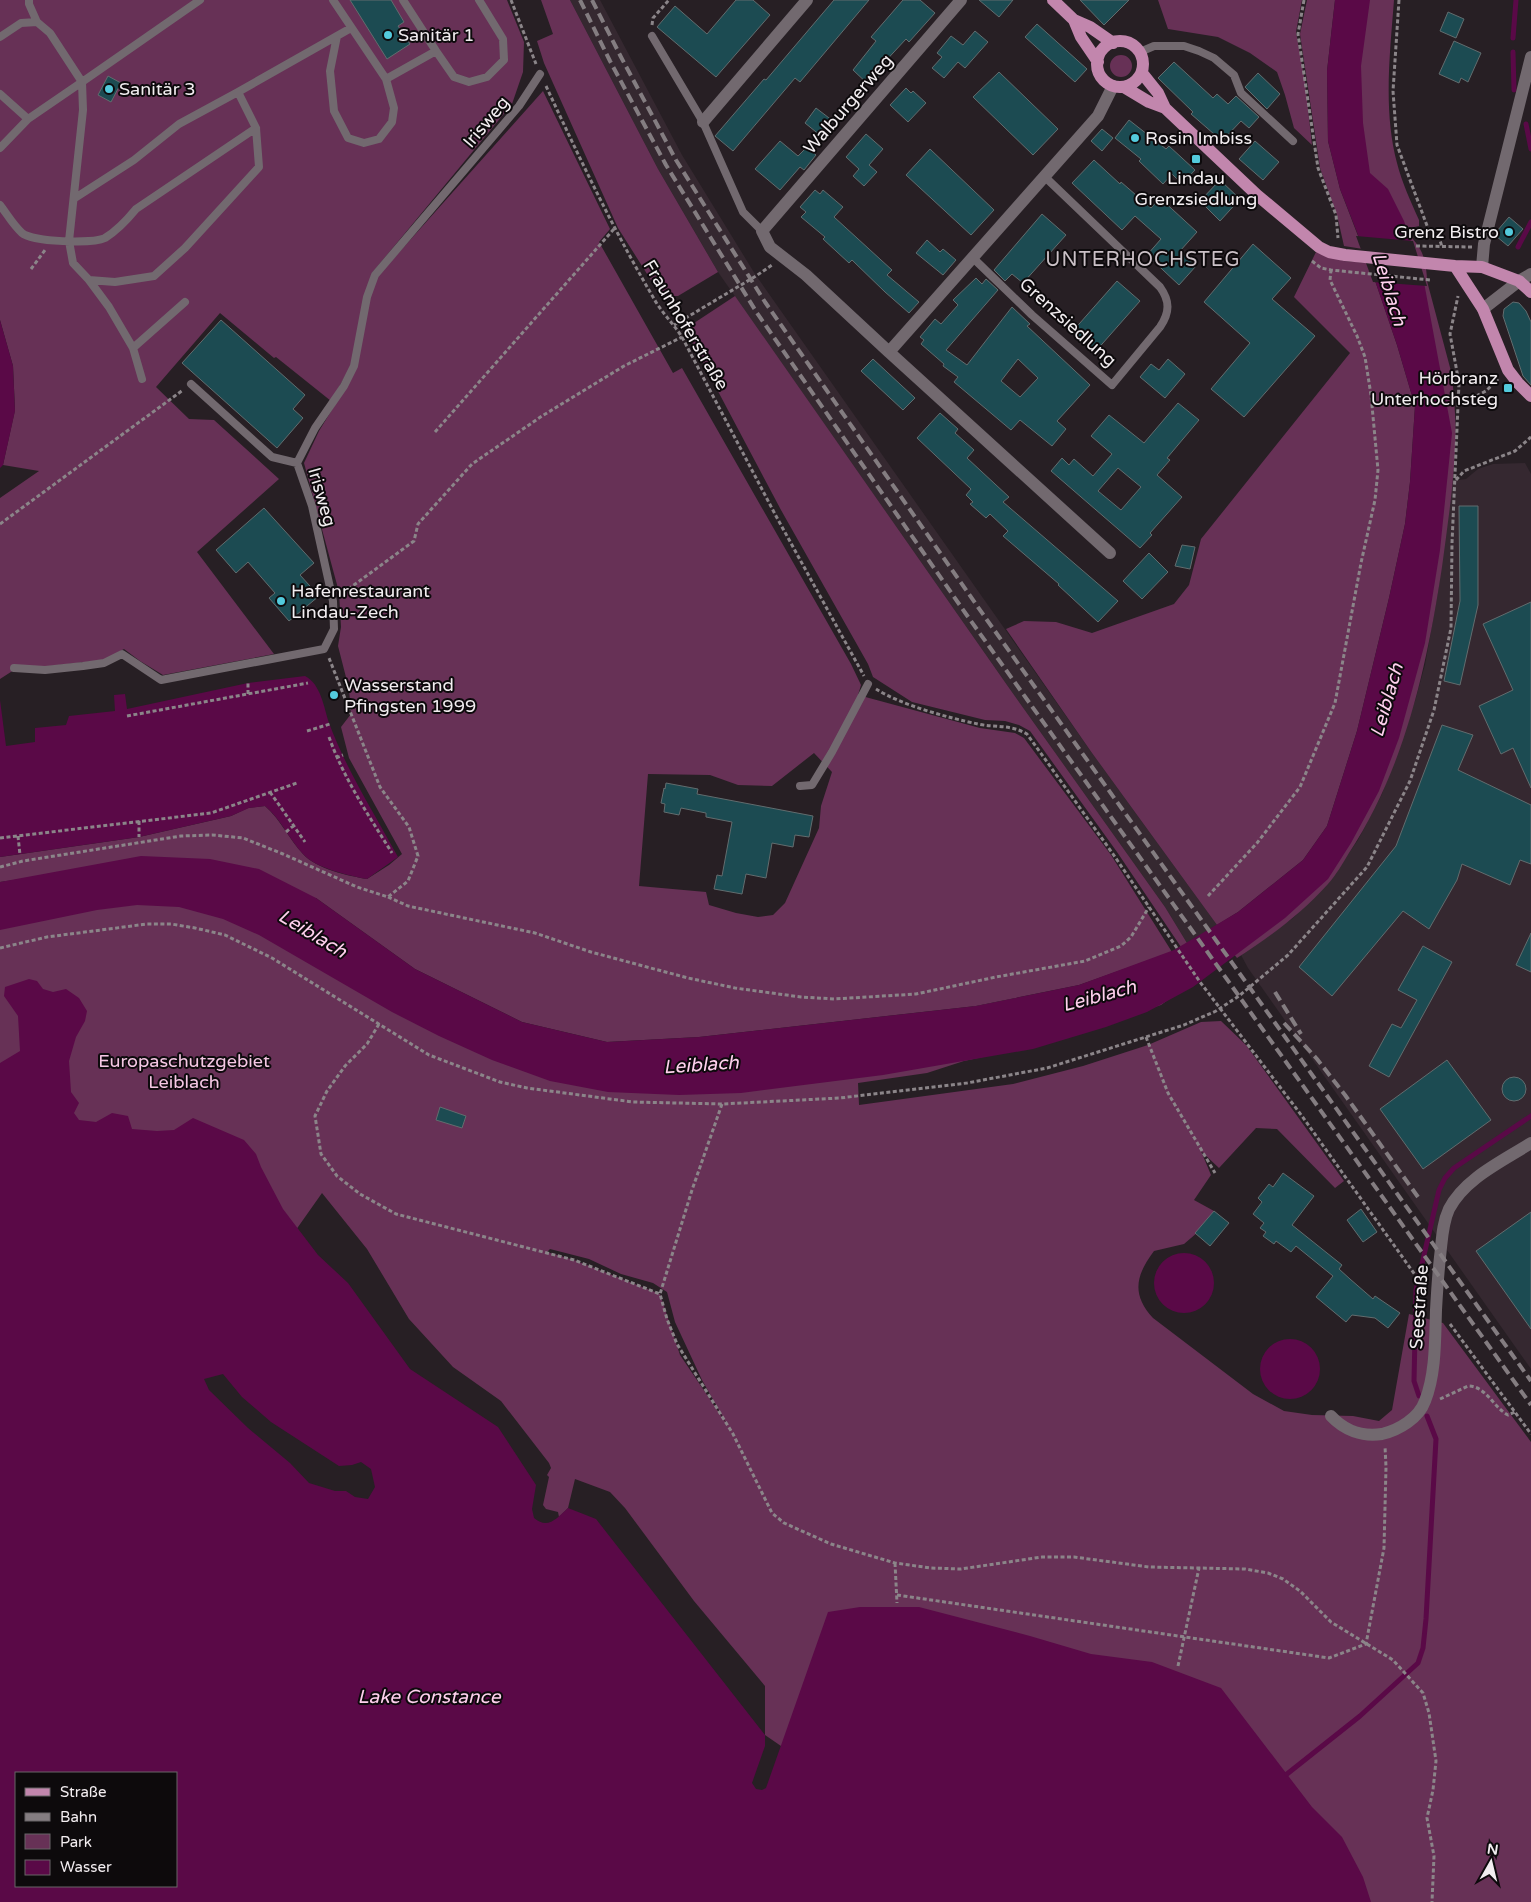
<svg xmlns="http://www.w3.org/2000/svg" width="1531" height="1902" font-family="'Varela Round',sans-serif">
  <rect width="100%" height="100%" fill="#271f24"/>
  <!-- built -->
  <path fill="#352830" d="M570 0H600L682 155 755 274 1092 753 1217 925 1187 943 1165 907 1007 685 718 272 658 169Z
    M1525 463 1531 474V1369L1248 968 1241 955 1293 918 1328 883 1358 840 1382 794 1415 701 1425 665 1438 592 1452 481 1466 479 1478 469 1493 464Z"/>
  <!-- green -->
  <path fill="#673156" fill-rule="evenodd" d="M0 0H507L524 42 523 72 512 104 372 273 364 298 352 364 331 401 276 357 274 358 220 313 156 387 189 419 214 420 279 479 197 552 274 654 163 675 140 661 124 649 104 660 14 670 0 679V498L39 471 3 465 15 410 13 366 0 320Z
    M541 0H570L658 169 718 272 678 296H661L618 228 544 63 537 41 553 34Z
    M1158 0H1302L1296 32 1305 82 1312 145 1294 128 1285 95 1277 72 1250 53 1218 37 1168 29Z
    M1307 0H1335L1327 71 1328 141 1340 189 1363 249 1344 246 1337 215 1320 168 1300 34Z
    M1348 0H1394C1390 53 1383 111 1397 163 1402 183 1411 202 1419 220V226L1410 228C1411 240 1415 240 1420 249 1425 257 1427 272 1427 281L1452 375C1454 400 1457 426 1455 451 1453 490 1447 529 1442 567 1427 666 1405 768 1349 853 1343 863 1336 875 1328 884 1302 913 1270 937 1237 958L1233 953 1161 1005 1044 1044 964 1061 927 1073 858 1083 859 1105 1013 1084 1083 1066 1148 1045 1201 1022 1221 1021 1246 1045 1344 1181 1335 1188 1277 1129 1256 1128 1219 1168 1201 1151 1211 1175 1194 1200 1214 1211 1198 1232 1184 1244 1154 1251C1136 1275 1131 1294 1153 1318L1253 1394 1284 1411 1312 1415 1353 1416 1379 1421 1392 1410 1409 1314 1443 1323 1531 1442V1902H1326L781 1746 765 1735V1686L694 1601 625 1508 610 1492 575 1479 568 1508 559 1517 558 1512 546 1509 543 1505 549 1477 547 1475 551 1468 549 1463 501 1401 453 1367 409 1319 367 1249 322 1193 243 1305 0 1358V908L180 883 461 1022 694 1062 1165 969 1313 860 1361 769 1427 419 1360 187ZM550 1249 589 1259 621 1274 653 1283 667 1292 675 1322 702 1380 728 1426 680 1355 660 1294 574 1260 547 1252Z
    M1110 66a11 11 0 1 1 22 0a11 11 0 1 1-22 0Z
    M543 91 610 229 599 242 673 373 682 368 851 664 861 685 858 695 980 728 1015 733 1024 738 1111 855 1172 952 1079 985 976 1006 699 1037 607 1042 522 1022 415 969 316 898 28 878 0 882V857L139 837 231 816 248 808 265 806C281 820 289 839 303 854 316 869 349 876 367 879L389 865 402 854 349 758 341 727 351 714 349 689 338 646 341 627 339 592 304 463 319 431 346 387 370 297 378 276ZM814 753 832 772 821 806 819 828 785 903 773 915 758 917 736 913 709 905 706 892 639 886 648 774 710 775 738 785 772 786Z
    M1316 252 1344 261 1369 263 1397 345 1415 406 1410 482 1405 524 1389 598 1357 731 1327 826 1303 860 1238 912 1217 925 1092 753 1006 629 1024 621 1056 622 1092 633 1174 604 1189 585 1201 539 1350 353 1294 297Z
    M735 296 1007 685 1165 907 1187 943 1181 947 1117 852 1030 731 1019 725 1005 721 985 720 912 702 873 677 868 664 781 510 685 329Z"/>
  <!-- water -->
  <path fill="#5a0947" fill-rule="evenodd" d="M1335 0H1370L1361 66 1363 123 1370 173 1388 189 1404 221 1423 277 1452 433 1440 550 1425 643 1399 738 1379 791 1351 843 1328 879 1285 918 1193 987 1147 1012 1106 1027 1033 1049 883 1075 741 1093 679 1095 608 1092 550 1081 492 1060 439 1036 392 1012 259 935 223 919 179 907 137 905 97 910 0 930V882L141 856 210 859 259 869 316 898 415 969 522 1022 607 1042 699 1037 976 1006 1079 985 1174 950 1238 912 1303 860 1327 826 1357 731 1389 598 1405 524 1410 482 1415 406 1397 345 1369 263 1340 189 1328 141 1327 71Z
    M0 320 13 366 15 411 3 465 0 468Z
    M305 676C321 684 324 708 329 723 346 769 374 813 398 857L367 879C350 876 315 868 303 854 289 839 281 819 265 806L249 808 231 816 139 837 0 857V700L6 746 35 742V728L66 725 69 716 115 711 114 695 125 694 127 709 248 683Z
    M29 979 37 981 43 989 53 992 66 989 79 998 87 1011 85 1021 76 1037 69 1061 71 1092 79 1103 74 1113 79 1120 96 1122 112 1113 128 1116 132 1129 157 1131 174 1130 193 1118 244 1140 256 1154 261 1167 283 1209 318 1255 348 1283 410 1369 498 1427 536 1485 532 1509 534 1518C548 1530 557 1518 568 1508L596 1519 765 1735V1746L752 1783 756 1789 762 1790 766 1788 828 1612 860 1607H919L1030 1636 1091 1654 1152 1662 1221 1688 1312 1807 1342 1837 1363 1877 1371 1902H0V1063L20 1051 18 1016 4 996 5 987ZM223 1374 242 1397 271 1422 339 1466 352 1465 361 1462 371 1469 375 1487 368 1499 355 1497 346 1491H335L309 1483 290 1463 248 1428 209 1390 204 1379ZM16 1773H176V1886H16Z
    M1154 1283a30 30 0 1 1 60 0a30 30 0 1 1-60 0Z
    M1260 1369a30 30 0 1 1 60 0a30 30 0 1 1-60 0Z"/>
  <!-- pier -->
  <path fill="#271f24" d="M1356 236 1413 241 1427 286 1373 282Z"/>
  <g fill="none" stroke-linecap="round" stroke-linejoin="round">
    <!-- stream -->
    <path stroke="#5a0947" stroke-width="5" d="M1513 38 1516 0
      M1513 52 1514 90
      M1526 124 1531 149
      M1518 247 1531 222
      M1419 1396 1414 1381 1416 1290 1439 1190 1445 1178 1454 1168 1531 1116
      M1287 1774 1360 1716 1418 1663 1423 1648 1426 1619 1436 1439 1427 1416"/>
  </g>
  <!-- building -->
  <path fill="#1c4b52" stroke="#626c6e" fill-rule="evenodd" d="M350 0H391L404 22 398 26 410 44 387 59Z
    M736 0H753L770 15 716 77 657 27 675 6 707 34Z
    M834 0H869L800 82 795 78 733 151 715 136 764 79 766 80Z
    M903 0H920L935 13 909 42 906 39 881 66 885 70 870 86 853 70 876 41 871 37Z
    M979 0H1013L999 17Z
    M1080 0H1129L1104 25Z
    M1448 12 1464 19 1456 38 1440 31Z
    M1037 24 1087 69 1075 82 1025 37Z
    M975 31 988 42 965 68 958 62 944 78 932 68 942 57 937 53 951 36 963 45Z
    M1454 41 1481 53 1468 82 1461 78 1459 83 1439 74Z
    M1174 62 1213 98 1217 94 1228 104 1236 96 1259 117 1249 128 1241 121 1222 141 1191 114 1193 112 1158 78Z
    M999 72 1058 129 1033 155 973 97Z
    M1258 73 1280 94 1267 109 1245 87Z
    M108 76 121 83 111 102 98 95Z
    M906 88 911 93 913 91 926 103 908 122 890 105Z
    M816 108 833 121 821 136 805 123Z
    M1129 120 1166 149 1169 146 1195 170 1182 184 1172 174 1163 184 1139 161 1141 159 1115 138Z
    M1102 129 1113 138 1102 151 1091 141Z
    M866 134 883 149 869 165 877 172 864 186 853 176 859 169 846 157Z
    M780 141 798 156 807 147 816 155 804 170 800 167 780 190 755 169Z
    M1255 141 1279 162 1263 180 1239 159Z
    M930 149 994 210 971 235 906 175Z
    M1094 160 1120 184 1121 182 1151 208 1160 198 1197 232 1180 251 1196 266 1179 285 1147 255 1161 239 1135 216 1122 230 1072 183Z
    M1220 180 1240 199 1220 221 1200 201Z
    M815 190 820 194 823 190 843 207 834 217 892 270 887 275 919 302 909 313 885 292 852 260 849 263 823 239 825 237 801 217 806 212 800 207Z
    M1042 214 1066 235 1023 283 1012 274 1005 281 994 270Z
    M1509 217 1523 229 1508 246 1496 236 1498 233 1497 231Z
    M927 240 940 252 943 249 956 260 943 275 916 253Z
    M1253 244 1291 278 1272 299 1315 336 1244 417 1211 389 1250 343 1204 302Z
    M976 278 982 284 986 279 998 290 946 350 967 365 1012 307 1030 324 1027 326 1090 385 1057 421 1066 429 1052 446 1020 420 1011 430 954 382 958 377 943 366 944 364 921 344 924 340 920 337 935 319 941 324 958 305 953 300ZM1018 359 1038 378 1020 397 1001 381Z
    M1117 281 1140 301 1095 352 1072 332Z
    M1513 302 1519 303 1526 311 1531 322V385L1523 376 1503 316 1504 309Z
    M221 320 305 395 293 409 303 418 277 448 182 363Z
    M873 359 915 398 903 410 861 371Z
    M1168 359 1185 374 1165 398 1140 377 1151 364 1159 370Z
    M1178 403 1199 420 1167 458 1170 460 1157 475 1182 497 1150 533 1152 535 1140 548 1051 471 1062 458 1069 465 1074 459 1093 476 1112 454 1091 436 1109 415 1144 443ZM1118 468 1141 487 1121 510 1098 491Z
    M940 413 958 429 955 433 974 450 967 458 1009 497 1003 502 1118 601 1098 622 1058 585 1059 584 1003 536 1008 531 990 514 986 518 970 504 973 502 966 495 971 489 917 438Z
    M1459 506H1478V605L1460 685 1444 681 1460 601Z
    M264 508 314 563 300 575 319 596 289 621 269 598 275 593 248 562 236 573 216 550Z
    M1182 545 1195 547 1190 569 1175 566Z
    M1149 553 1168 572 1142 599 1123 581Z
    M1531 602V788L1513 748 1501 754 1479 706 1513 690 1483 624Z
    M1442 725 1473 735 1458 770 1531 805V864L1520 860 1510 885 1462 864 1457 880 1429 929 1403 911 1332 996 1299 967 1396 846Z
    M666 783 698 789 697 794 813 816 809 837 795 835 793 847 772 843 766 878 746 874 742 894 714 889 717 875 722 876 732 822 706 817V813L681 808 679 815 664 812 665 804 661 803 664 788 665 789Z
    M1531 933V972L1516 965Z
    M1423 946 1452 962 1389 1077 1369 1066 1392 1024 1401 1028 1417 1000 1398 990Z
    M1447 1060 1491 1120 1423 1169 1380 1109Z
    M1502 1089a12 12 0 1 1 24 0a12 12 0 1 1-24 0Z
    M440 1107 466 1116 462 1128 436 1120Z
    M1283 1173 1314 1196 1292 1225 1342 1265 1339 1269 1350 1279 1373 1299 1375 1296 1400 1313 1388 1328 1375 1318 1352 1315 1346 1322 1316 1297 1333 1276 1296 1246 1291 1252 1276 1241 1274 1244 1263 1236 1266 1232 1260 1228 1264 1223 1253 1214 1262 1202 1258 1198 1269 1184 1273 1187Z
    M1361 1209 1377 1232 1363 1242 1347 1220Z
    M1214 1211 1229 1223 1210 1246 1195 1233Z
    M1531 1212V1329L1476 1251Z"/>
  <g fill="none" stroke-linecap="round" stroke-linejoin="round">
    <!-- path -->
    <path stroke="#8b8589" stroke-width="3" stroke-dasharray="4 2.5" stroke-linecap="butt" d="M511 0 536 64
      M1304 0 1298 34 1318 168 1336 215 1338 238
      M1399 0 1393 91 1397 145 1429 231 1439 237 1442 247
      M652 25 653 18 669 0
      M546 86C579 157 613 229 653 297 661 312 673 323 682 337L776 516 864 676
      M1416 246 1472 247
      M1312 261 1321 268 1331 270 1430 280
      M31 269 45 250
      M674 325 756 276 772 265
      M1459 405 1486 391 1498 379
      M435 432 614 229
      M1456 480 1464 471 1515 451 1531 437
      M0 524 183 390
      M343 593 414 541 418 524 472 464 542 416 624 366 682 337
      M876 689C901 705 949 718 978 724 996 728 1010 724 1027 734L1113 854 1200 982 1302 1116 1423 1286
      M248 694V683
      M127 716 308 683
      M307 731 330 724
      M329 737C344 779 369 816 392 853
      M336 758 343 755
      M270 792 305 842
      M139 821V837
      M286 832 293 826
      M18 836 20 855
      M0 838 211 813 297 783
      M0 867 23 861 181 836 212 835 243 838 283 854 357 887 388 897 408 881 418 856 409 827 380 787 329 658
      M1208 896 1257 843 1300 787 1335 703 1361 563 1375 500 1378 470 1371 395 1365 357 1357 336 1330 280 1331 270
      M388 897 408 906 535 933 591 952 688 978 735 988 801 997 834 999 916 994 996 977 1085 961 1121 946 1131 937 1149 907
      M0 948 47 937 147 924H171L195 928 225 935 272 958 429 1055 500 1082 527 1088 633 1102 722 1104 840 1098 967 1083 1047 1068 1184 1025 1216 1011 1239 996 1288 955 1367 867 1410 781 1434 710 1451 628 1452 543 1459 383 1450 334 1458 296
      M379 1024 367 1044 345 1066 327 1091 315 1116 321 1154 337 1176 360 1194 396 1214 574 1260 660 1294
      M1146 1037 1168 1093 1215 1173
      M722 1104 692 1190 660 1294 667 1319 677 1344 733 1434 772 1513 784 1523 831 1544 895 1563 931 1568 961 1569 1042 1557H1074L1149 1567 1245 1569 1268 1573 1283 1579 1300 1591 1331 1622 1393 1660 1423 1693 1429 1713 1436 1761 1433 1790 1427 1818 1434 1856 1432 1902
      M1450 1324 1531 1434
      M1440 1399 1468 1386C1486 1386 1493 1407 1508 1415L1515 1412
      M895 1563 897 1603
      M897 1595 1329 1658 1366 1644 1384 1548 1386 1467 1385 1446
      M1178 1666 1199 1568"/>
    <!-- service -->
    <path stroke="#72696f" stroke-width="8" d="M29 0V4L37 22
      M333 0 386 79 394 108 392 122 379 139 364 143 348 138 334 111 330 71 337 36
      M403 0 436 51 454 77 469 82 487 77 504 60 503 39 479 0
      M652 36 703 122 743 212 762 231
      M0 37 21 23 37 22 50 33 82 82 200 0
      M1140 52 1154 46H1184L1199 51 1214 58 1234 75 1241 93 1293 141
      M386 79 436 51
      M0 94 28 119 82 82 83 110 69 241 73 263 89 280 115 282 154 276 185 248 259 167 256 128 238 92 351 28
      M0 148 28 119
      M75 198 134 160 179 124 238 92
      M0 205C7 214 13 225 22 233 32 242 93 244 105 238 118 230 127 220 136 209L256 128
      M972 257 1032 315 1112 385 1160 327C1170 312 1170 301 1160 287L1044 176
      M89 280 109 307 133 348 142 379
      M133 348 185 302
      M191 384 272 457 297 463
      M14 668 45 670 83 666 104 663 122 654 161 680 324 649 334 629 333 601 312 506 297 463 315 428 344 386 354 366 367 297 375 275 519 106 540 74
      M800 786 812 785 832 752 868 684"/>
    <!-- minor -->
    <path stroke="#72696f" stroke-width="12" d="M961 0 762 231 770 247 806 275 889 352 1098 116 1113 86
      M703 122 807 0
      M1482 267 1484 244 1531 57
      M1483 309 1519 281 1531 274
      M889 352 1110 553
      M1331 1416C1344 1430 1362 1437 1382 1434 1399 1430 1419 1418 1425 1401 1436 1373 1435 1339 1436 1310 1437 1292 1438 1275 1440 1257 1442 1241 1442 1224 1449 1209 1465 1178 1503 1161 1531 1143"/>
    <!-- primary -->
    <path stroke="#c286ad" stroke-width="12" d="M1053 0 1074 20 1090 27 1113 43
      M1074 20 1081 37 1098 62
      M1097 64a23 23 0 1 1 46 0a23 23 0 1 1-46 0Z
      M1142 73 1158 93 1165 108 1257 195 1319 247 1329 252 1345 255 1455 266 1482 267 1519 281 1531 292
      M1124 87 1149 102 1165 108
      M1455 266 1483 309 1508 370 1518 383 1531 396"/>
    <!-- rail -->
    <path stroke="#847d81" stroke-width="4" stroke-dasharray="10 5" stroke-linecap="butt" d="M580 0 610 61 666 165 757 313 966 614 1531 1405
      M592 0 621 57 676 160 765 302 987 620 1531 1381
      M1275 992 1301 1034
      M1284 1023 1317 1059 1345 1095 1418 1197"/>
  </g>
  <!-- markers -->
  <g fill="#53cadc" stroke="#0d0a0c" stroke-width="2">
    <circle cx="388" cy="35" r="5"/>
    <circle cx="109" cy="89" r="5"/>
    <circle cx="1135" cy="138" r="5"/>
    <rect x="1191" y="154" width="10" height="10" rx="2.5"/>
    <circle cx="1509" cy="232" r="5"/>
    <rect x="1503" y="383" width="10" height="10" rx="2.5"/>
    <circle cx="281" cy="601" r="5"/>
    <circle cx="334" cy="695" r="5"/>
  </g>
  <g text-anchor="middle" stroke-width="4" stroke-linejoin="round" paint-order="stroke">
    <!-- poi labels -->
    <g font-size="18" fill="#f2edf0" stroke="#0d0a0c" text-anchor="start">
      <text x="398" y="41">Sanitär 1</text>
      <text x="119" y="95">Sanitär 3</text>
      <text x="1145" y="144">Rosin Imbiss</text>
      <text x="1196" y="184" text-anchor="middle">Lindau<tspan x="1196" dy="21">Grenzsiedlung</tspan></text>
      <text x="1499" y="238" text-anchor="end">Grenz Bistro</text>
      <text x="1498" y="384" text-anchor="end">Hörbranz<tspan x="1498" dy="21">Unterhochsteg</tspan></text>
      <text x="291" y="597">Hafenrestaurant<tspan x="291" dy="21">Lindau-Zech</tspan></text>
      <text x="344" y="691">Wasserstand<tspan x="344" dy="21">Pfingsten 1999</tspan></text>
    </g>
    <!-- street labels -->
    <g font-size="18" fill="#f2edf0" stroke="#0d0a0c">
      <text transform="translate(848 104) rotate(-49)" y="6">Walburgerweg</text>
      <text transform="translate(486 122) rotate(-50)" y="6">Irisweg</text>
      <text transform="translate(1068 322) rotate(42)" y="6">Grenzsiedlung</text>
      <text transform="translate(686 325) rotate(59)" y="6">Fraunhoferstraße</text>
      <text transform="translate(322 497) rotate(74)" y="6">Irisweg</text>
      <text transform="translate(1419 1307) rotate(-86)" y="6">Seestraße</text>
    </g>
    <!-- park labels -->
    <g font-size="18" fill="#f5c7e4" stroke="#0d0a0c">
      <text x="184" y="1067">Europaschutzgebiet<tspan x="184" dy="21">Leiblach</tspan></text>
    </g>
    <!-- water labels -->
    <g font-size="19" font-style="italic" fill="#ffd1ee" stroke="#0d0a0c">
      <text transform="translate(1390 289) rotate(73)" y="7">Leiblach</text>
      <text transform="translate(1386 700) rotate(-74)" y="7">Leiblach</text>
      <text transform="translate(313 933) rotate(31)" y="7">Leiblach</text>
      <text transform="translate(1099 995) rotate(-15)" y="7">Leiblach</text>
      <text transform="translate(701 1064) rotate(-4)" y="7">Leiblach</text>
      <text x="429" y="1703">Lake Constance</text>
    </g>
    <!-- quarter labels -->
    <g font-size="20" letter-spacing="1" fill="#cbc1c7" stroke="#0d0a0c">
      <text x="1143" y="266">UNTERHOCHSTEG</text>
    </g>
  </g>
  <!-- legend -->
  <rect x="15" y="1772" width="162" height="115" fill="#0d0a0c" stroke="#696567"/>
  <rect x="25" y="1788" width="25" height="8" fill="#c286ad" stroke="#696567"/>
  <text x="60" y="1797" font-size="15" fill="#f2edf0">Straße</text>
  <rect x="25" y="1813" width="25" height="8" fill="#847d81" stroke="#696567"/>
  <text x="60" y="1822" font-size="15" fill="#f2edf0">Bahn</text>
  <rect x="25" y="1834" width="25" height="15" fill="#673156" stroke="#696567"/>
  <text x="60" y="1847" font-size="15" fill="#f2edf0">Park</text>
  <rect x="25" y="1860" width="25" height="15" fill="#5a0947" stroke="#696567"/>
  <text x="60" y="1872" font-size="15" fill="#f2edf0">Wasser</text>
  <!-- north arrow -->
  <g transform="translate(1491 1862) rotate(8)" stroke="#0d0a0c" stroke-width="4" paint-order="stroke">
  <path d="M0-4L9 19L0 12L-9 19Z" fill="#f2edf0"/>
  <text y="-8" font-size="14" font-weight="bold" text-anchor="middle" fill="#f2edf0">N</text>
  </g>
</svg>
